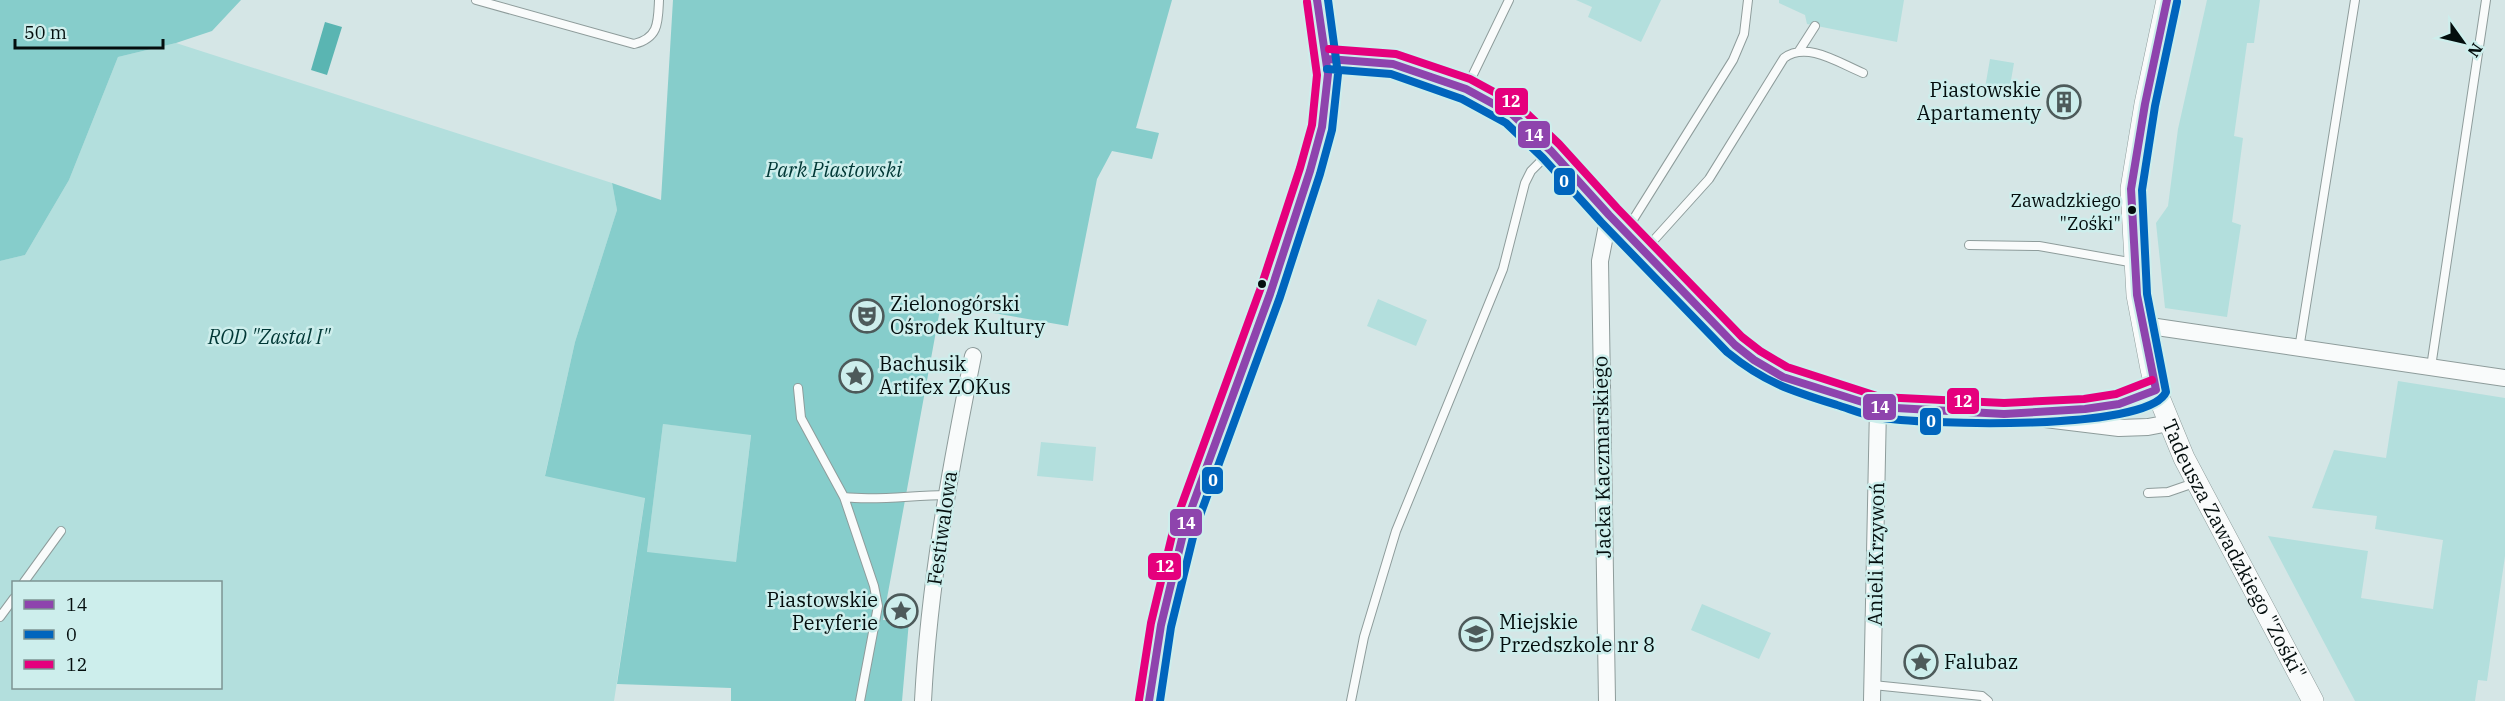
<svg xmlns="http://www.w3.org/2000/svg" width="2505" height="701" font-family="'IBM Plex Serif',serif">
  <rect width="100%" height="100%" fill="#d5e6e6"/>
  <!-- green -->
  <path fill="#b3dfdd" fill-rule="evenodd" d="M1576 0H1661L1641 42 1588 17 1592 7Z
    M1779 0H1904L1897 42 1807 24 1805 15 1779 3Z
    M2207 0H2260L2254 43H2247L2234 136 2243 138 2232 222 2241 225 2227 317 2165 308 2156 223 2168 206 2178 129Z
    M176 43 612 183 617 210 575 342 545 475 645 497 614 701H0V261L25 255 69 180 118 57ZM14 582H220V688H14Z
    M1990 59 2014 63 2009 92 1985 88Z
    M1378 299 1427 320 1416 346 1367 326Z
    M2398 381 2505 398V556L2487 681 2478 680 2475 701H2355L2268 536 2368 551 2361 598 2433 609 2443 540 2375 529 2377 516 2312 508 2334 450 2386 458Z
    M663 424 751 434 736 562 727 684 647 552Z
    M1041 442 1096 447 1093 481 1037 476Z
    M1702 604 1771 633 1759 659 1691 630Z"/>
  <!-- forest -->
  <path fill="#86cdcb" fill-rule="evenodd" d="M0 0H241L212 31 176 43 118 57 69 180 25 255 0 261Z
    M673 0H1172L1136 128 1159 133 1152 159 1112 151 1097 179 1068 326 941 304 883 620 909 621 902 701H731V688L617 684 645 498 545 476 575 342 617 210 612 183 661 200ZM663 424 751 435 736 562 647 552Z"/>
  <!-- water -->
  <path fill="#5ab5b2" d="M325 22 342 27 327 75 311 70Z"/>
  <g fill="none" stroke-linecap="round" stroke-linejoin="round">
    <defs>
      <path id="service" d="M476 0 634 44C659 38 658 22 659 0
        M1799 51 1815 26
        M1466 89 1509 0
        M1626 231 1733 60 1744 34 1748 0
        M1969 245 2039 246 2135 263
        M1644 251 1709 179 1784 58C1807 41 1839 63 1863 73
        M2299 349 2355 0
        M2431 367 2486 0
        M798 388 801 418 844 497 874 586 878 606 860 701
        M2148 493 2168 492 2197 482
        M844 497C876 501 913 495 946 495
        M24 582 61 531
        M0 617 14 598
        M1873 685 1982 696 1988 701
        M1351 701 1364 637 1396 531 1503 269 1525 183 1531 171 1551 151"/>
      <path id="minor" d="M1328 59 1393 64 1466 89 1512 114 1551 151 1609 215 1735 345 1754 360 1783 377 1878 407 2004 414 2119 428 2148 427 2169 423
        M2143 325 2505 378
        M2044 411 2119 404 2156 390
        M923 701C929 584 950 470 973 356
        M1607 701 1600 261 1609 215
        M1872 701 1878 407"/>
      <g id="tertiary">
        <path id="s1" d="M2167 0 2145 104 2131 189 2137 295 2151 369 2156 390 2184 458 2313 701"/>
        <path d="M1149 701C1157 633 1172 567 1193 502 1203 471 1217 440 1228 409 1248 358 1266 307 1283 255 1299 204 1325 139 1328 85 1329 56 1321 29 1317 0"/>
      </g>
    </defs>
    <!-- service casing -->
    <use href="#service" stroke="#8e9c9b" stroke-width="10"/>
    <!-- minor casing -->
    <use href="#minor" stroke="#8e9c9b" stroke-width="18"/>
    <!-- tertiary casing -->
    <use href="#tertiary" stroke="#8e9c9b" stroke-width="22"/>
    <!-- service -->
    <use href="#service" stroke="#f9fbfb" stroke-width="8"/>
    <!-- minor -->
    <use href="#minor" stroke="#f9fbfb" stroke-width="16"/>
    <!-- tertiary -->
    <use href="#tertiary" stroke="#f9fbfb" stroke-width="21"/>
    <defs>
      <path id="bus-1" d="M1328 59 1393 64 1466 89 1512 114 1551 151 1609 215 1735 345 1754 360 1783 377 1878 407 2004 414 2085 409 2119 404 2156 390 2137 295 2131 189 2145 104 2167 0
        M1149 701 1161 625 1185 526 1270 294 1310 171 1322 127 1328 74 1317 0"/>
      <path id="bus-2" d="M1327 69 1391 74 1462 99 1506 123 1543 158 1601 222 1727 352C1765 383 1792 391 1837 405 1850 409 1864 415 1877 417 1919 425 2148 432 2166 392L2147 294 2142 190 2155 106 2177 2
        M1160 701 1171 627 1195 529 1280 297 1320 174 1332 130 1338 74 1328 0"/>
      <path id="bus-3" d="M1329 49 1396 54 1470 79 1518 105 1559 144 1617 208 1742 337 1760 351 1787 367 1880 397 2004 403 2084 399 2116 394 2152 380
        M1139 700 1151 623 1175 523 1260 290 1300 168 1312 125 1317 75 1307 2"/>
    </defs>
    <!-- bus-1 casing -->
    <use href="#bus-1" stroke="#cdeeec" stroke-width="12"/>
    <!-- bus-2 casing -->
    <use href="#bus-2" stroke="#cdeeec" stroke-width="12"/>
    <!-- bus-3 casing -->
    <use href="#bus-3" stroke="#cdeeec" stroke-width="12"/>
    <!-- bus-1 -->
    <use href="#bus-1" stroke="#8e44ad" stroke-width="8"/>
    <!-- bus-2 -->
    <use href="#bus-2" stroke="#0065bd" stroke-width="8"/>
    <!-- bus-3 -->
    <use href="#bus-3" stroke="#e5007d" stroke-width="8"/>
  </g>
  <!-- icons -->
  <defs>
    <symbol id="building-ring" viewBox="-11 -11 22 22"><circle r="9.5" fill="#cdeeec" stroke="#4d5a5a" stroke-width="1.5"/><path d="M-4-6H4V6H1V3H-1V6H-4ZM-2.5-4.3h1.7v1.8h-1.7ZM.8-4.3h1.7v1.8H.8ZM-2.5-1h1.7V.8h-1.7ZM.8-1h1.7V.8H.8Z" fill="#4d5a5a"/></symbol>
    <symbol id="theatre-ring" viewBox="-11 -11 22 22"><circle r="9.5" fill="#cdeeec" stroke="#4d5a5a" stroke-width="1.5"/><path d="M-5-5.5Q0-4 5-5.5V0Q5 5 0 6Q-5 5-5 0ZM-3.3-2.5H-1v1.5H-3.3ZM1-2.5H3.3v1.5H1ZM-2.8 1Q0 5.5 2.8 1Z" fill="#4d5a5a"/></symbol>
    <symbol id="sight-ring" viewBox="-11 -11 22 22"><circle r="9.5" fill="#cdeeec" stroke="#4d5a5a" stroke-width="1.5"/><path d="M0-6L1.8-2.2L6-1.7L2.9 1.2L3.7 5.4L0 3.3L-3.7 5.4L-2.9 1.2L-6-1.7L-1.8-2.2Z" fill="#4d5a5a"/></symbol>
    <symbol id="school-ring" viewBox="-11 -11 22 22"><circle r="9.5" fill="#cdeeec" stroke="#4d5a5a" stroke-width="1.5"/><path d="M0-5L7-2L0 1L-7-2ZM-4 1L0 2.5L4 1V4Q0 6-4 4Z" fill="#4d5a5a"/></symbol>
  </defs>
  <g fill-rule="evenodd">
    <use href="#building-ring" x="2045" y="83" width="38" height="38"/>
    <use href="#theatre-ring" x="848" y="297" width="38" height="38"/>
    <use href="#sight-ring" x="837" y="357" width="38" height="38"/>
    <use href="#sight-ring" x="882" y="592" width="38" height="38"/>
    <use href="#school-ring" x="1457" y="615" width="38" height="38"/>
    <use href="#sight-ring" x="1902" y="643" width="38" height="38"/>
  </g>
  <!-- markers -->
  <g fill="#040e0e" stroke="#cdeeec" stroke-width="2">
    <circle cx="2132" cy="210" r="5"/>
    <circle cx="1262" cy="284" r="5"/>
  </g>
  <g text-anchor="middle" stroke-width="5" stroke-linejoin="round" paint-order="stroke">
    <!-- bus labels -->
    <g font-size="18" fill="#040e0e" stroke="#cdeeec" text-anchor="end">
      <text x="2121" y="207">Zawadzkiego<tspan x="2121" dy="23">"Zośki"</tspan></text>
    </g>
    <!-- poi labels -->
    <g font-size="20" fill="#040e0e" stroke="#cdeeec" text-anchor="start">
      <text x="2041" y="97" text-anchor="end">Piastowskie<tspan x="2041" dy="23">Apartamenty</tspan></text>
      <text x="890" y="311">Zielonogórski<tspan x="890" dy="23">Ośrodek Kultury</tspan></text>
      <text x="879" y="371">Bachusik<tspan x="879" dy="23">Artifex ZOKus</tspan></text>
      <text x="878" y="607" text-anchor="end">Piastowskie<tspan x="878" dy="23">Peryferie</tspan></text>
      <text x="1499" y="629">Miejskie<tspan x="1499" dy="23">Przedszkole nr 8</tspan></text>
      <text x="1944" y="669">Falubaz</text>
    </g>
    <!-- park labels -->
    <g font-size="20" font-style="italic" fill="#003735" stroke="#cdeeec">
      <text x="834" y="177">Park Piastowski</text>
      <text x="269" y="344">ROD "Zastal I"</text>
    </g>
    <!-- street labels -->
    <g font-size="20" fill="#040e0e" stroke="#cdeeec">
      <text transform="translate(1602 457) rotate(-91)" y="7">Jacka Kaczmarskiego</text>
      <text transform="translate(942 528) rotate(-82)" y="7">Festiwalowa</text>
      <text dy="7" stroke="none"><textPath href="#s1" startOffset="573">Tadeusza Zawadzkiego "Zośki"</textPath></text>
      <text transform="translate(1876 554) rotate(-89)" y="7">Anieli Krzywoń</text>
    </g>
  </g>
  <g stroke="#cdeeec" stroke-width="2">
    <rect x="1494" y="87" width="35" height="29" rx="6" fill="#e5007d"/>
    <rect x="1517" y="120" width="34" height="29" rx="6" fill="#8e44ad"/>
    <rect x="1553" y="167" width="23" height="29" rx="6" fill="#0065bd"/>
    <rect x="1946" y="387" width="34" height="28" rx="6" fill="#e5007d"/>
    <rect x="1862" y="393" width="35" height="28" rx="6" fill="#8e44ad"/>
    <rect x="1919" y="407" width="23" height="29" rx="6" fill="#0065bd"/>
    <rect x="1201" y="466" width="23" height="29" rx="6" fill="#0065bd"/>
    <rect x="1169" y="508" width="34" height="29" rx="6" fill="#8e44ad"/>
    <rect x="1147" y="552" width="35" height="29" rx="6" fill="#e5007d"/>
  </g>
  <g font-size="16" text-anchor="middle" font-weight="bold" fill="#fff">
    <text x="1511" y="107">12</text>
    <text x="1534" y="141">14</text>
    <text x="1564" y="187">0</text>
    <text x="1963" y="407">12</text>
    <text x="1880" y="413">14</text>
    <text x="1931" y="427">0</text>
    <text x="1213" y="486">0</text>
    <text x="1186" y="529">14</text>
    <text x="1165" y="572">12</text>
  </g>
  <!-- legend -->
  <rect x="12" y="581" width="210" height="108" fill="#cdeeec" stroke="#7d9493" stroke-width="1.5"/>
  <rect x="24" y="600" width="30" height="9" fill="#8e44ad" stroke="#7d9493" stroke-width="1.5"/>
  <text x="66" y="611" font-size="18" fill="#040e0e">14</text>
  <rect x="24" y="630" width="30" height="9" fill="#0065bd" stroke="#7d9493" stroke-width="1.5"/>
  <text x="66" y="641" font-size="18" fill="#040e0e">0</text>
  <rect x="24" y="660" width="30" height="9" fill="#e5007d" stroke="#7d9493" stroke-width="1.5"/>
  <text x="66" y="671" font-size="18" fill="#040e0e">12</text>
  <!-- north arrow -->
  <g transform="translate(2463 42) rotate(124)" stroke="#cdeeec" stroke-width="4.5" paint-order="stroke">
  <path d="M0-4.5L10 22L0 15L-10 22Z" fill="#040e0e"/>
  <text y="-9" font-size="16" font-weight="bold" text-anchor="middle" fill="#040e0e">N</text>
  </g>
  <!-- scale -->
  <path d="M15 39v9h148v-9" fill="none" stroke="#040e0e" stroke-width="3"/>
  <text x="24" y="39" font-size="18" fill="#040e0e" stroke="#cdeeec" stroke-width="4.5" paint-order="stroke">50 m</text>
</svg>
